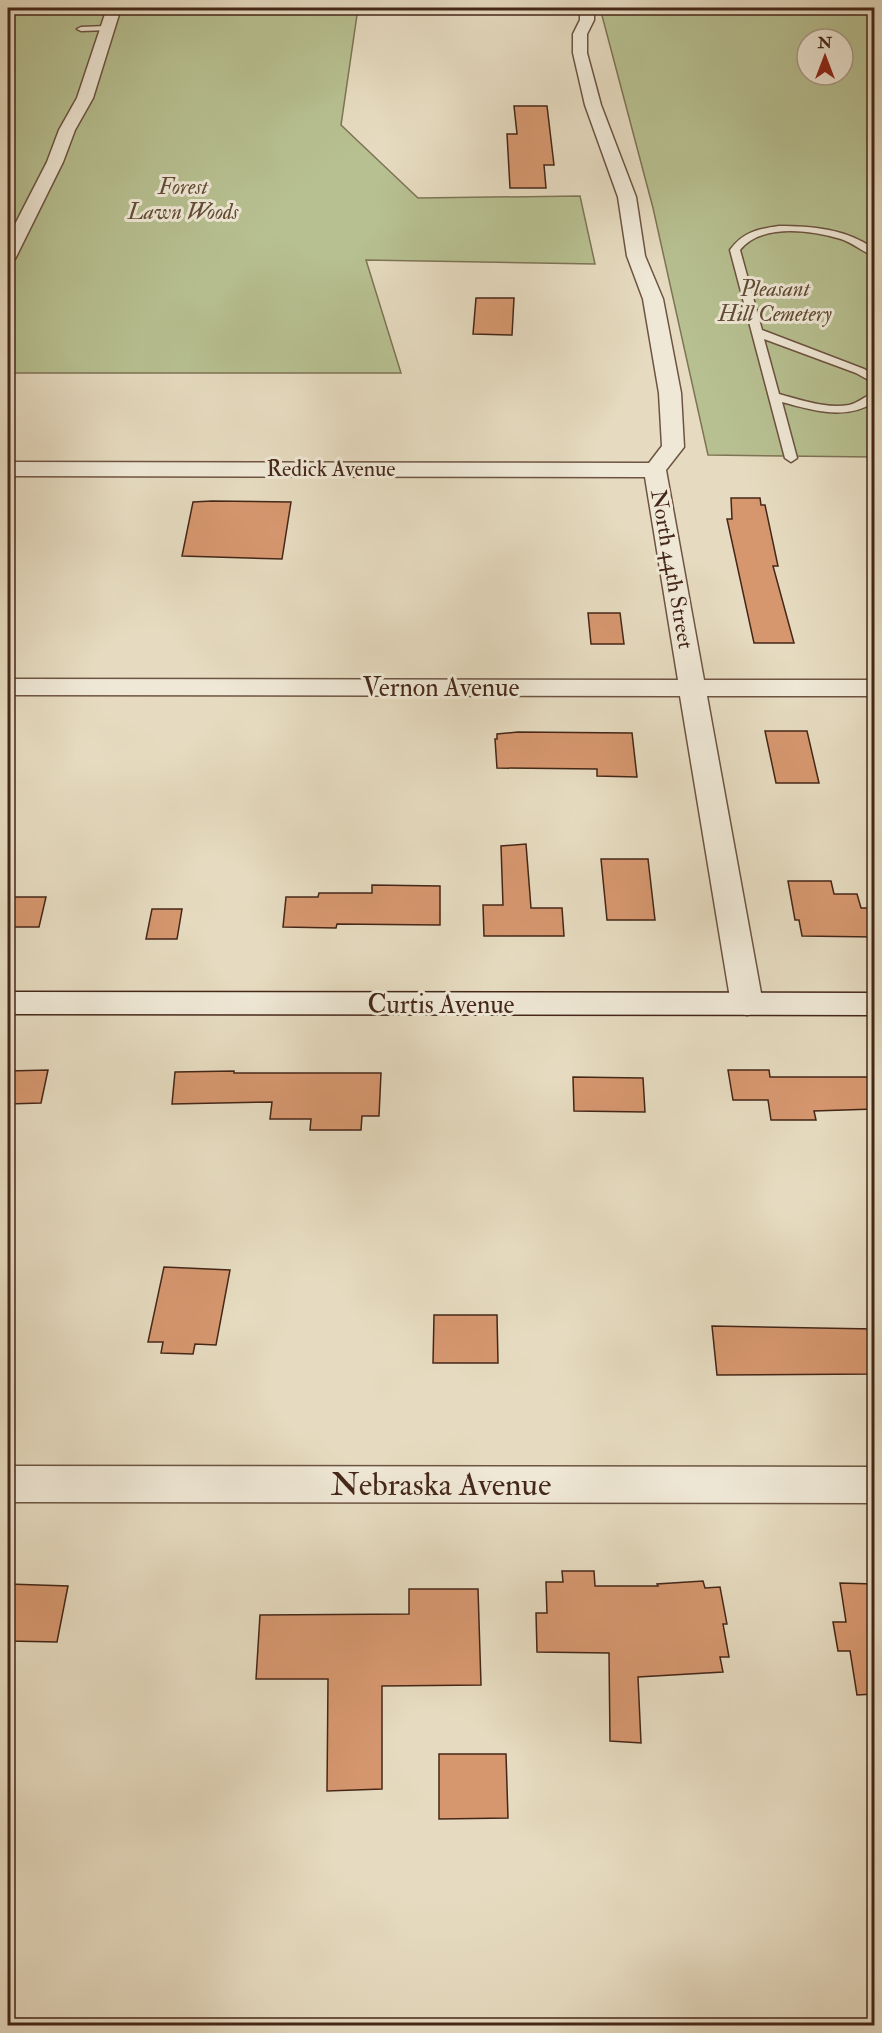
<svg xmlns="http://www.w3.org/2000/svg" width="882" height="2033" font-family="'IM FELL Double Pica',serif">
  <rect width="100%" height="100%" fill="#e6dbc0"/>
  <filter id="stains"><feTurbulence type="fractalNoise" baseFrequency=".00333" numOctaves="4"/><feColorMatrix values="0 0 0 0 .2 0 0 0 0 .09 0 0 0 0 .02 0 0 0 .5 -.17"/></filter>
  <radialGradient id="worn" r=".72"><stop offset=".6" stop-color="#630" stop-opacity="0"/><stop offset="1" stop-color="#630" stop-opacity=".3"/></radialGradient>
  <!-- green -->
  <path fill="#b7c091" stroke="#7e7454" stroke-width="1.5" fill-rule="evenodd" d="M8 8H358L341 125 418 198 580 196 595 264 366 260 401 373H8Z
    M600 8H874V457L708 455 653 208ZM807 39H843V75H807Z"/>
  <!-- building -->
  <path fill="#d6976f" stroke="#452718" stroke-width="1.5" d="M514 106H547L554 165H544L546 188H510L507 134H517Z
    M476 298H514L512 335 473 334Z
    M731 498H760L761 505H765L778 566H773L794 643H754L727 519H732Z
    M212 501 291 502 282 559 182 556 193 502Z
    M588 613H620L624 644H591Z
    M765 731H807L819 783H776Z
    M518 732 632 733 637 777 597 776V769L497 768 495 739H497V734Z
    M526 844 531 908H562L564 936H484L483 905H503L501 846Z
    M601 859H648L655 920H607Z
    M788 881H831L834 894H857L861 908H874V937L802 936 799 920H795Z
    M372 885 440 886V925L337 924 336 928 283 927 286 897H318L319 893H372Z
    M8 897H46L39 927H8Z
    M152 909H182L177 939H146Z
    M48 1070 41 1103 8 1104V1071Z
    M728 1070H769L770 1077H874V1109L814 1111 816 1120H771L768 1100H733Z
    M234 1071V1073H381L379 1116H362L361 1130H310L311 1119H270L272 1102 172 1104 175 1072Z
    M573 1077 643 1078 645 1112 574 1111Z
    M164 1267 230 1270 216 1345 195 1344 193 1354 161 1353 163 1342H148Z
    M434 1315H497L498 1363H433Z
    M712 1326 874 1329V1374L717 1375Z
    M562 1571H594L595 1586H658L657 1584 703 1581 705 1588 720 1587 727 1624H723L729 1657H720L723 1672 638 1677 641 1743 610 1741 609 1653 537 1652 536 1613H547L546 1582H563Z
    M840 1583 874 1584V1694L857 1695 850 1651H838L833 1622H846Z
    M8 1584 68 1586 57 1642 8 1641Z
    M409 1589H478L481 1685 382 1686V1789L327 1791 328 1679H256L260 1615 409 1614Z
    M439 1754H506L508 1818 439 1819Z"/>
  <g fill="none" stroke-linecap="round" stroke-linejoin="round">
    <defs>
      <path id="lane" d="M106 26H109V30L81 31 77 29 81 27Z
        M779 226C812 226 847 229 874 249V256C863 252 853 243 841 239 811 230 762 223 740 250L762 330 864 369 874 375V383L856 373 764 339 779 394C801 400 826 409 849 405 859 403 865 395 874 394V402C846 421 812 410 782 402L797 458 791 462 785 458 730 250C743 232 758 229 779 226Z"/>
      <path id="street" d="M107 8H121L93 98 75 130 63 162 17 255 15 259 8 260V238L47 162 59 130 77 98Z
        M580 8H594V20L587 34V53L601 105 636 197 645 256 663 299 681 393 684 447 666 470 704 680H874V696H707L763 1004 759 1012 747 1015 735 1012 731 1004 680 696 8 695V679L678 680 645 477 8 476V462L649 463 662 446 659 393 643 299 627 256 618 197 585 105 573 53V34L580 20Z
        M8 1466 874 1467V1503L8 1502Z"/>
      <path id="secondary" d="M8 992 874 993V1015L8 1014Z"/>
    </defs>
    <!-- lane casing -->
    <use href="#lane" stroke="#6d5442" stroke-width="3"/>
    <!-- street casing -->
    <use href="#street" stroke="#6d5442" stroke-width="3"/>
    <!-- secondary casing -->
    <use href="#secondary" stroke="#452718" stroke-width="3"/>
    <!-- lane -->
    <use href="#lane" fill="#efe8d6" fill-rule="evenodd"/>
    <!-- street -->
    <use href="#street" fill="#efe8d6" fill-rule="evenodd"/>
    <!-- secondary -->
    <use href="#secondary" fill="#efe8d6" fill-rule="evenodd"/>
  </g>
  <g text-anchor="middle" stroke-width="6" stroke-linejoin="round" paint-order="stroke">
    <!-- far-park labels -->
    <g font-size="22" font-style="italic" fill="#624d36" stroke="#efe8d6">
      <text x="183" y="194">Forest<tspan x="183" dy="25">Lawn Woods</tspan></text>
      <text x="775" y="296">Pleasant<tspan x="775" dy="25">Hill Cemetery</tspan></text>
    </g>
    <!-- far-street labels -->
    <g font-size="22" fill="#452718" stroke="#efe8d6">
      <text x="331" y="476">Redick Avenue</text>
      <text transform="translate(673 569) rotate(80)" y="8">North 44th Street</text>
    </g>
    <!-- street labels -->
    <g font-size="26" fill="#452718" stroke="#efe8d6">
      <text x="441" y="696">Vernon Avenue</text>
      <text x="441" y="1013">Curtis Avenue</text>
    </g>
    <!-- near-street labels -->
    <g font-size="32" fill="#452718" stroke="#efe8d6">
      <text x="441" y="1495">Nebraska Avenue</text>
    </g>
  </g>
  <!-- margin -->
  <rect width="882" height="2033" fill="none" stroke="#e6dbc0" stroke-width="30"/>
  <rect x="9" y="9" width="864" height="2015" fill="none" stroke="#452718" stroke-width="3"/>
  <rect x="15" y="15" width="852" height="2003" fill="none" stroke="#452718" stroke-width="1.5"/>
  <!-- north arrow -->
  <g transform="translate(825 57)"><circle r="28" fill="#efe8d6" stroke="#ab9b8a" stroke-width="1.5"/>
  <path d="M0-4.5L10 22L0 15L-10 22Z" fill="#8f2418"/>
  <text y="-9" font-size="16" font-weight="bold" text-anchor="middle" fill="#452718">N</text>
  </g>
  <rect width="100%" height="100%" filter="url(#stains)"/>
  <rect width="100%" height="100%" fill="url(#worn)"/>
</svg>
